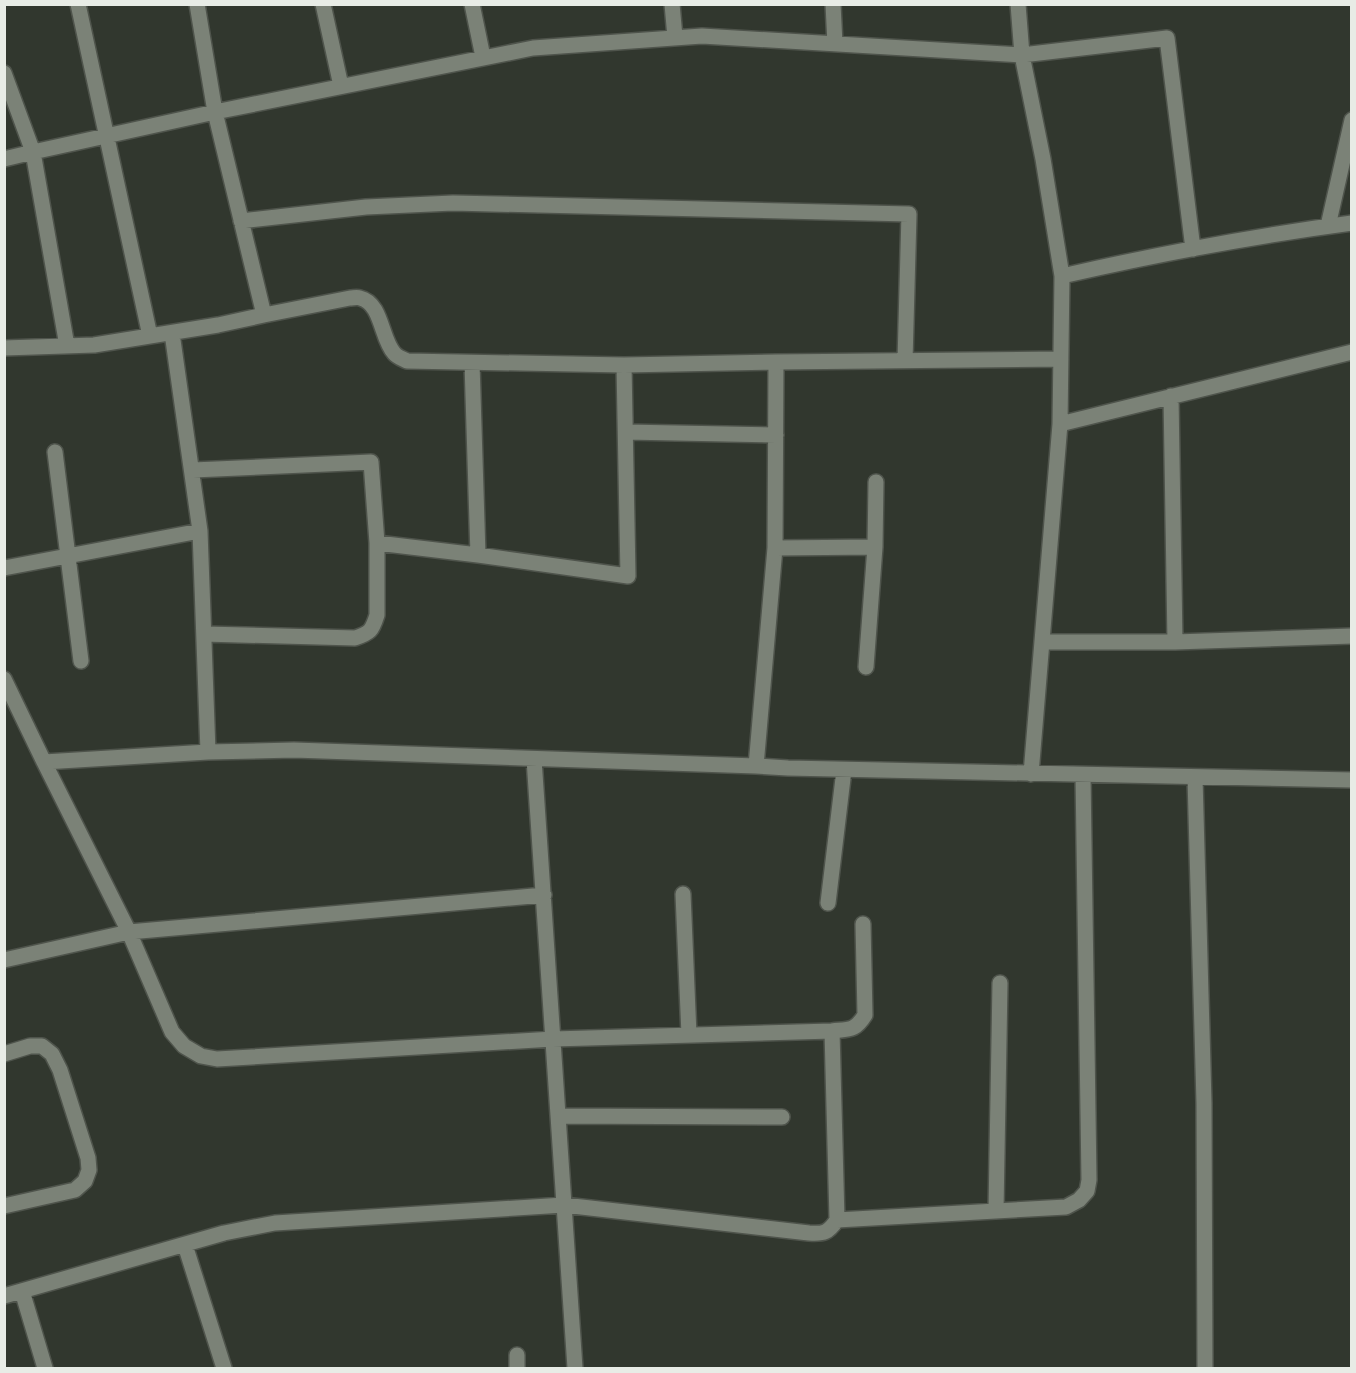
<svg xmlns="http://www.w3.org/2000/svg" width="1356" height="1373" font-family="'Space Grotesk',sans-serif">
  <rect width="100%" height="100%" fill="#31372e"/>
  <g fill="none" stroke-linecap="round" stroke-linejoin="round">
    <defs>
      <path id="street" d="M78 4 150 336
        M323 4 341 86
        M472 4 483 57
        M672 4 675 37
        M833 4 835 44
        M4 73 33 152 4 159
        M241 221 366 207 453 203 909 214 905 361
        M1328 226 1352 120
        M1062 276C1158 254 1254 236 1352 223
        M264 315 350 298C353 298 357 297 360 298 382 303 381 339 394 353 397 357 403 359 407 361L624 365 776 362 1061 359
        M172 333 200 531
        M67 346 33 152 215 112 533 48 702 36 1022 55 1018 4
        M4 348 94 345 218 325 264 315 215 112 197 4
        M472 363 478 555
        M1171 396 1175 642 1352 636
        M1060 424 1352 352
        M626 432 776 435
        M55 452 81 661
        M193 470 371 462 377 543V615C372 631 370 633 355 638L204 634
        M377 543 478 555 628 576 624 365
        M775 548 776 362
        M4 568 200 531 208 752
        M1042 642H1175
        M866 667 875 547
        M4 679 44 762
        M534 759 575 1368
        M756 766 775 548 875 547 876 482
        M1031 774 1060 424 1062 276 1043 159 1022 55 1167 38 1193 249
        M1195 778 1204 1103 1205 1368
        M683 894 689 1035
        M544 895 129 932 172 1032 184 1046 201 1056 217 1059 553 1039 832 1031
        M828 903 844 770
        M4 960 129 932 44 762 208 752 294 750 756 766 788 768 1352 780
        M4 1054 30 1046H42L52 1054 60 1070 88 1158 89 1170 85 1181 75 1190 4 1206
        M559 1116 782 1117
        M996 1211 1000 983
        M837 1220 1066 1207 1079 1200 1087 1191 1089 1180 1083 775
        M185 1245 224 1368
        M22 1291 45 1368
        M4 1296 224 1233 275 1223 564 1205 809 1233C824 1234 828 1233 837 1220L832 1031C850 1029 855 1031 865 1015L863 924
        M517 1355V1368"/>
    </defs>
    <!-- street casing -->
    <use href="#street" stroke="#4f544c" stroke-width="18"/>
    <!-- street -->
    <use href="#street" stroke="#7b8277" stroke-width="15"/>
  </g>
  <!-- border -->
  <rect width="1356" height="1373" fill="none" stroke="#e8ece6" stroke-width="12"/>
</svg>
